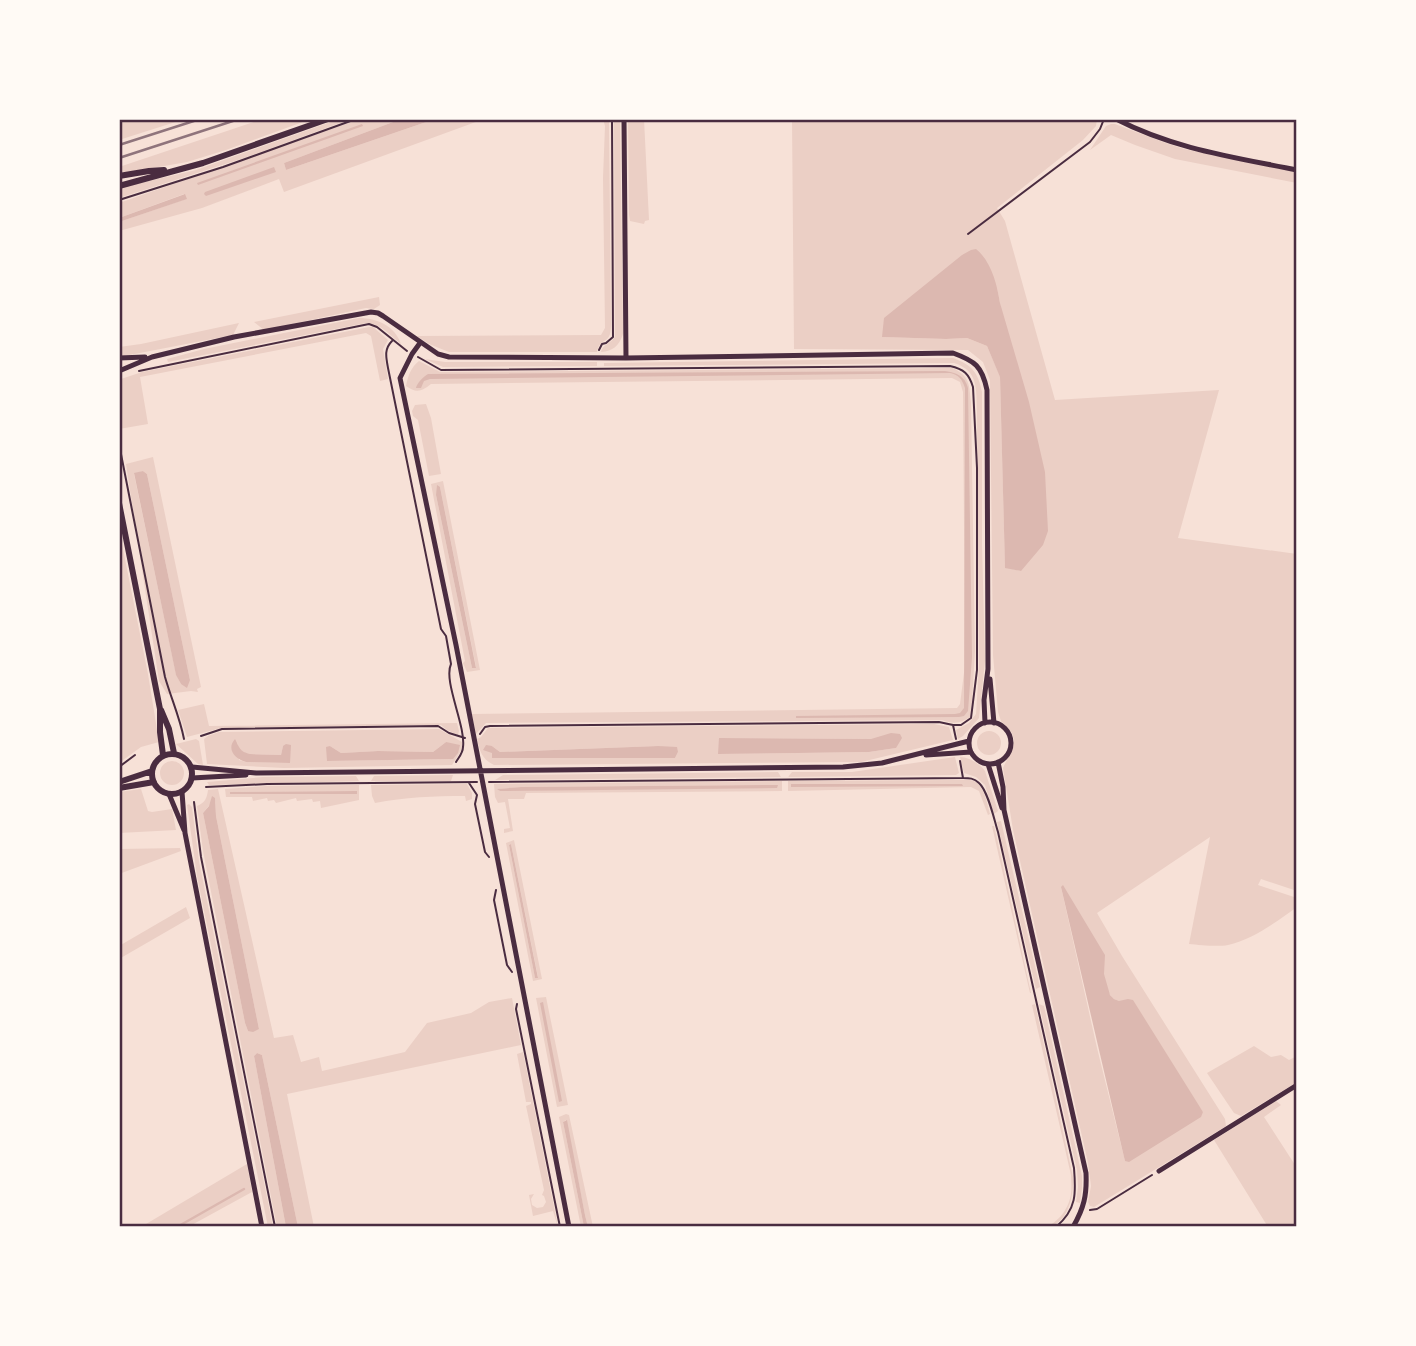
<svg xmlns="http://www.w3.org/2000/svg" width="1416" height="1346" font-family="Roboto,sans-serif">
  <rect width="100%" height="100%" fill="#f7e1d7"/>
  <!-- green -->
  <path fill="#ebcfc5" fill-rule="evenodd" d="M119 119H185L119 140Z
    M263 119H311L226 150 187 162 119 174V167Z
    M339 119H351L247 157 119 198V188L196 170Z
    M360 119H401L284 163 286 170 435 119H484L284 192 279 179 202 208 119 231V222L186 199 184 194 119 218V209L122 208 121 206 119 207V203Z
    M603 119H609L611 324C611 347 601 335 597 352H449L429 344 417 336 601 335 605 328 603 178 605 126Z
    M614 119H620L623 334C619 346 613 351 601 352 602 345 611 343 615 337Z
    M628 119H644L649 220 645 221 644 224 630 221 629 215Z
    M792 119H1097L1096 126 1083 140 997 208 1005 221 1055 400 1219 390 1178 538 1297 554V891L1261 879 1258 885 1297 898V907C1276 922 1254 939 1228 945 1218 947 1200 945 1189 944L1210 837 1097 913 1122 956 1225 1119 1226 1126 1094 1207 1090 1206 1088 1202 1091 1186 1088 1163 1013 830 1003 768 1013 747 1014 740 1012 733 1001 721 998 712 993 655 990 380 983 362 968 350 794 349ZM997 288 1000 303 1021 571 1005 567 1000 376 987 346 967 338 946 339 882 337ZM1061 887 1104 968C1103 980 1107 998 1119 1001L1203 1112 1125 1161 1097 1048Z
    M1111 124H1115L1163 142 1184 149 1297 172V183L1175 159 1135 145 1111 135 1090 150 1106 126Z
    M379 297 380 305 374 309 366 308 264 330 254 322Z
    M359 318C377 318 395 326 401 344 390 335 380 323 366 323L168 362 167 359 204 349Z
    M239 323 233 335 119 357V347L141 344Z
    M369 327H373L388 340 383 349 388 379 380 381 371 336 366 333 140 377 148 424 119 429V382L121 379 142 372Z
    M953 358C972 365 978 372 982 392V544L985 661 979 718 963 736 958 739 956 730 969 723 976 714 979 666 977 412C976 389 979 371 954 363L604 366V363Z
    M425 359 445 362H597V366L443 367Z
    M419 361 440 372 953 368C970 377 969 384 971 402L975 651 972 701 970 717C960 724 953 724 942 720L486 723 476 734 472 714 957 708 960 704 965 665 963 392 960 382 952 378 431 384C421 392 416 393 406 386 408 376 411 367 419 361Z
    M426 404 431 418 441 474 429 476 418 420 413 416 412 411 415 405Z
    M153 457 201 687 197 689 198 692 191 691 167 694 159 681 126 464ZM143 471 147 474 190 680 181 684 176 674 134 474Z
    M443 481 480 670 467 672 463 663 465 661 431 484ZM440 487 476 667 475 668H472L436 495Z
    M119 529 148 674 159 742 141 747 119 763Z
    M204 704 209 726 457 723 459 731 458 735 447 730 441 725 221 728 187 737 178 710Z
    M934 724 949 727 953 740 861 762 494 765C482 759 480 752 477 739L481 737 488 728ZM720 738 872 739 896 748 869 752 719 754ZM492 746 500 752 658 746 678 752 675 758H496L492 753Z
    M439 729 462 742V749L452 765 284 768 207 764 204 739 208 736 219 732ZM237 742V747L245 753 250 754 281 755 283 746 289 763 246 762 239 760ZM446 742 452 759 327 761 330 746 341 753 378 751 433 752Z
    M977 743a12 12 0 1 1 24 0a12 12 0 1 1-24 0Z
    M196 739 199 741 203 765 198 764 176 744Z
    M955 757 959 773 956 775 788 777 792 772H852Z
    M960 757C969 757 980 764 985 771L998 811 994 814 985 785 976 777 964 773Z
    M160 773a12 12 0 1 1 24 0a12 12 0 1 1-24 0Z
    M778 772 781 777 495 780 503 775Z
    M453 775 451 781H371L374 776Z
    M356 776 359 781 209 785 207 782 263 777Z
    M958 780C963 780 971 779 976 782 985 789 987 804 990 814L988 815 979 791 971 787 788 791V781ZM962 784V786H791V784Z
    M782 781V791L526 793 524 799H508L513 831 504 833V829L510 828 505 802 498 803 495 797 494 784ZM777 785 500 791 498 789 521 787Z
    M467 784 472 793V799L466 801 465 796C434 796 405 797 375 803L372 796 371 785Z
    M359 785V800L321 808 320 801 313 802 312 799 297 801 296 798 276 803 274 800 268 801 267 798 253 801 252 797H226L225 789 266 786ZM356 791V794H230V792Z
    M141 789 148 811 152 812 172 809 176 830 119 833V792Z
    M218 789 274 1038 293 1035 301 1062 319 1057 322 1071 405 1052 427 1023 471 1013 489 1002 512 998 521 1045 287 1094 314 1227H298L262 1055 257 1053 254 1056 286 1227H277L203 851 197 806C205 803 207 798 208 790ZM215 798 216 816 259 1029 248 1031 245 1023 203 813Z
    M189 804 192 807 199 861 273 1227H268L197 876 187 805Z
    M1001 821 1040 987 1036 989 997 822Z
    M992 826H994L996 834 1031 993H1030Z
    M514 840 542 979 533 981 506 843ZM511 844 538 977 535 978 509 845Z
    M180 848 181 851 119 874V849Z
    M186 907 190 918 119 959V946Z
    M546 997 568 1105 557 1107 536 998Z
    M1035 1004 1073 1177C1074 1196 1068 1227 1044 1227 1058 1224 1070 1207 1071 1193 1072 1187 1071 1181 1071 1175L1032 1005Z
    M1039 1004 1044 1006 1082 1176V1188L1080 1203 1076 1202 1078 1187 1077 1170Z
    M1254 1046 1271 1057 1281 1055 1289 1060 1297 1056V1082L1241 1116 1234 1113 1207 1073Z
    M523 1052 558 1227 553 1211 533 1216 529 1195 534 1194 531 1199 532 1205 537 1208 543 1207 546 1202 544 1196 542 1195 544 1190 526 1106 531 1104V1102H526L517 1054Z
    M1276 1101 1281 1105 1264 1117 1297 1168V1227H1268L1214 1140Z
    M566 1114 569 1115 593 1227H588L585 1215 566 1120 563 1122 584 1227H581L559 1117Z
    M247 1164 252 1192 188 1227H141Z"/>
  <!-- water -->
  <path fill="#dcb8b0" d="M401 119H435L286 170 284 163Z
    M362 124 363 126 198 185 197 183Z
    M274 167 276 172 206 196 204 194 205 192Z
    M185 194 187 199 119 222V218Z
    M976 249C991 261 997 284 1000 303L1029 402 1045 472 1048 531 1043 545 1021 571 1005 568 1000 377 987 346 967 338 946 339 882 337 884 318 962 255 971 250Z
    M945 371C957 373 965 376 968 388L972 657 968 711 964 716 959 717 796 718V716L955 714 960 713 964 708 965 388C962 379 959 375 950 373L430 379 424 381 421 388H416C417 383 423 377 428 374Z
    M143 471 147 474 190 680 187 688 181 684 176 675 134 473Z
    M437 485 440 487 476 668H472L436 495Z
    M891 733 900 734 902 738 896 748 869 752 718 754 719 738 871 739Z
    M235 739C239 747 240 752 250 754L281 755 283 746 286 744 291 745 290 763 246 762C235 759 226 749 235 739Z
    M446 742 460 745 458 753 453 759 327 761 326 747 330 746 341 753 378 751 433 752Z
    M486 745 492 746 500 752 658 746 677 747 678 752 675 758H492V753L483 750Z
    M791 784H962L963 786 791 787Z
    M778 785 777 788 500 791 497 789 521 787Z
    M357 791V794H230V792Z
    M212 796 215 798 216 816 259 1029 253 1032 248 1031 245 1023 203 813 209 806Z
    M511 844 538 978H535L509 845Z
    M1063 885 1105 955 1104 974 1110 995 1114 999 1119 1001 1128 999 1133 1000 1203 1112 1201 1117 1129 1162 1125 1161 1124 1157 1061 887Z
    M543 1002 562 1101 559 1102 540 1003Z
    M257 1053 262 1055 298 1227H286L254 1056Z
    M567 1120 585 1215 588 1227H584L563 1122Z"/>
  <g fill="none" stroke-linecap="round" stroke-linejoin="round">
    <!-- stream -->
    <path stroke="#dcb8b0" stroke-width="2.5" d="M177 1227 244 1189"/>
    <!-- path -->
    <path stroke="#4a2c40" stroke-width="2" d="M119 200 223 167 356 119
      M968 234 1090 142 1100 129 1104 119
      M392 341C384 349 386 357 388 368L441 629 446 636 451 664C443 681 466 726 463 747 463 753 459 757 456 762
      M599 350 602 344 606 343 613 337 612 119
      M418 357 441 370 950 366C964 369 969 374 973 387L977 468V670L971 718 961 725H953L956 739
      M139 371 369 324 377 327 407 351
      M119 444 165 677C171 698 180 718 184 739
      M480 734 485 727 490 726 939 722 953 725
      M201 736 222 729 438 726 449 733 465 738
      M960 761 963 778
      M119 767 135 755
      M489 782 963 778C969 778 974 778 979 783 988 791 994 819 998 832L1074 1168C1076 1193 1077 1209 1056 1227
      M469 783 477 795 475 804 485 852 489 857
      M206 787 267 784 477 782
      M194 802 201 857 275 1227
      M496 890 494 900 507 965 512 972
      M517 1004 516 1009 560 1227
      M1090 1210 1097 1209 1152 1175"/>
    <!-- minor -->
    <path stroke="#4a2c40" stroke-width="5" d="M624 119 626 358
      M1116 119C1174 149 1233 157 1297 170
      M420 343 412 354 400 378 456 645 569 1227
      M119 358 145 357
      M119 371 152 357 234 337 371 312 378 313 383 316 438 354 449 357 626 358 953 353C975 361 982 366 987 390L988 669 984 700 985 723
      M990 679 994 723
      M969 743a21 21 0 1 1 42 0a21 21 0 1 1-42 0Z
      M926 755 971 752
      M998 762 1003 787 1004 810 1086 1173C1087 1195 1084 1208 1073 1227
      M988 764 1002 808
      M192 767 256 773 843 767 882 763 969 741
      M192 778 246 775
      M182 792 185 833 262 1227
      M169 794 184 830
      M1159 1171 1297 1085"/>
    <!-- tertiary -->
    <path stroke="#4a2c40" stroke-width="6" d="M119 176 149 171 164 170
      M119 186 203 163 328 119
      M119 503 160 709V732L163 755
      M161 710 169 729 174 753
      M152 774a20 20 0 1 1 40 0a20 20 0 1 1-40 0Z
      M119 782 152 771
      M119 788 154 782"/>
    <!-- rail -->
    <path stroke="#8f747c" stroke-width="2.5" d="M119 145 200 119
      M119 158 239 119"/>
  </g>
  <!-- border -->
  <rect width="1416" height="1346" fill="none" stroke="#fffaf5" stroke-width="242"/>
  <rect x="121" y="121" width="1174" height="1104" fill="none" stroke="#4a2c40" stroke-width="2.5"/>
</svg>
